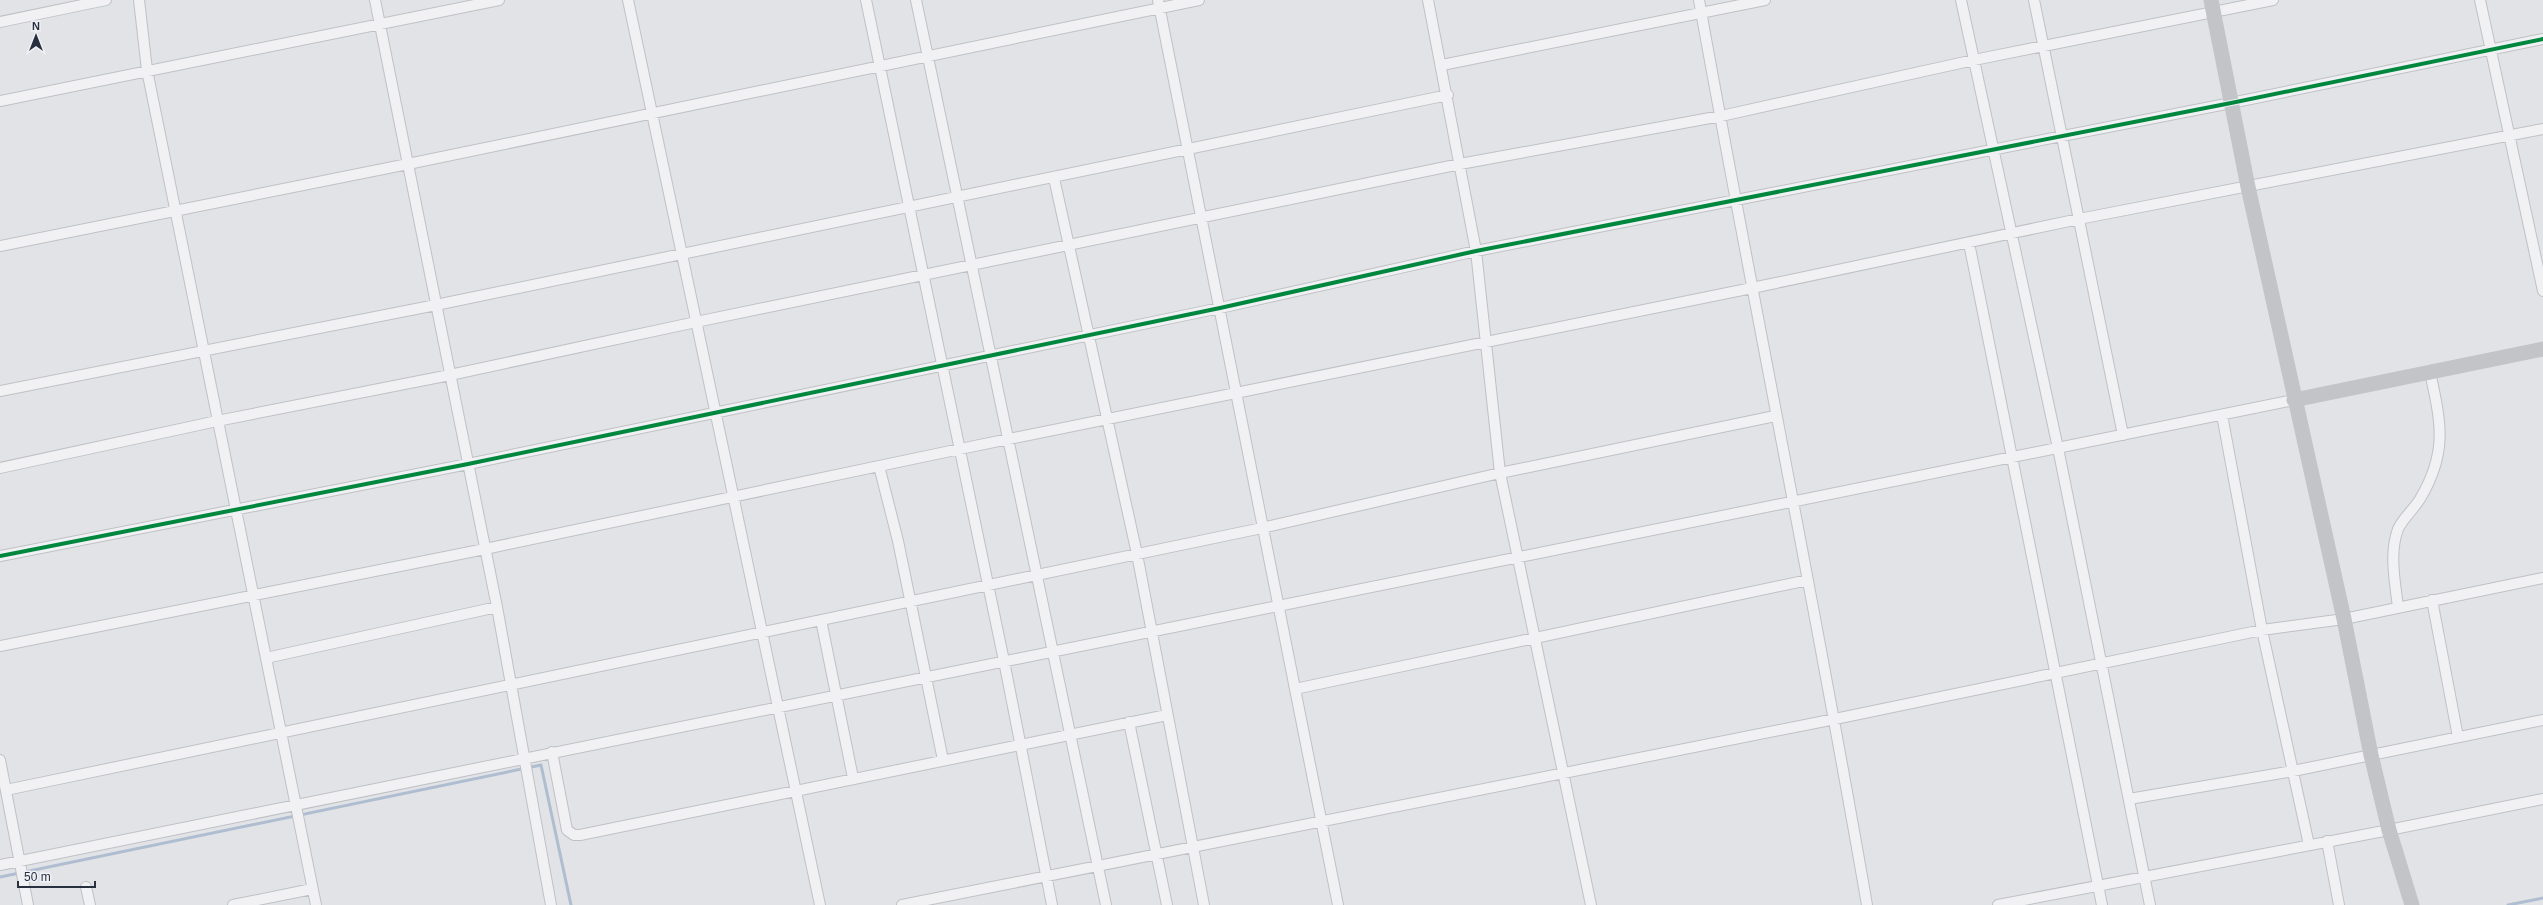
<svg xmlns="http://www.w3.org/2000/svg" width="2543" height="905" font-family="Arial,sans-serif">
  <rect width="100%" height="100%" fill="#e1e3e6"/>
  <g fill="none" stroke-linecap="round" stroke-linejoin="round">
    <!-- stream -->
    <path stroke="#afbdd1" stroke-width="3" d="M0 877 541 765 571 905
      M2508 905 2543 898"/>
    <defs>
      <path id="street" d="M139 0 147 70 316 905
        M375 0 497 607 551 905
        M628 0 820 905
        M866 0 1004 661 1052 905
        M916 0 1106 905
        M1158 0 1338 905
        M1428 0 1476 251 1500 473 1591 905
        M1699 0C1753 302 1815 603 1867 905
        M1961 0 2058 448 2150 905
        M2034 0 2123 435
        M2480 0 2543 291
        M0 22 106 0
        M1442 65 1765 0
        M0 101 499 0
        M1054 178 1137 554 1204 905
        M1969 243 2102 905
        M0 246 408 164 1199 0
        M0 391 436 305 1448 95
        M2222 415 2262 630 2309 845
        M879 466 898 541 943 760
        M0 468 217 421 450 375 696 322 1460 164 1721 116 1974 60 2273 0
        M0 556 468 464 1220 308 1476 251 2231 103 2543 39
        M2432 600 2458 737
        M2398 607C2395 582 2389 553 2398 529 2403 518 2414 509 2420 499 2448 452 2441 423 2430 372
        M821 620 853 778
        M0 646 485 549 960 449 1752 288 2079 219 2543 129
        M266 658 497 607
        M1295 689 1808 580
        M1129 722 1167 905
        M552 752 567 830 574 835H580L1167 715
        M0 760 28 905
        M6 790 1262 528 1500 473 1775 416
        M2129 799 2293 771 2543 720
        M2327 841 2339 905
        M0 865 2294 400
        M86 887 90 905
        M233 905 312 889
        M902 905 1835 719 2262 630 2344 619 2543 578
        M1998 905 2389 830 2543 799"/>
    </defs>
    <!-- street casing -->
    <use href="#street" stroke="#bfc1c4" stroke-width="12"/>
    <!-- street -->
    <use href="#street" stroke="#f1f1f3" stroke-width="10"/>
    <!-- secondary -->
    <path stroke="#c2c4c8" stroke-width="15" d="M2211 0 2248 187 2344 619 2371 755 2389 830 2412 905
      M2294 400 2543 349"/>
    <defs>
      <path id="cycleway" d="M0 556 468 464 1220 308 1476 251 2231 103 2543 39"/>
    </defs>
    <!-- cycleway casing -->
    <use href="#cycleway" stroke="#eff1f6" stroke-width="6"/>
    <!-- cycleway -->
    <use href="#cycleway" stroke="#00873e" stroke-width="4"/>
  </g>
  <!-- north arrow -->
  <g transform="translate(36 36)" stroke="#eff1f6" stroke-width="3" paint-order="stroke">
  <path d="M0-3L7 15L0 10L-7 15Z" fill="#282f3f"/>
  <text y="-6" font-size="11" font-weight="bold" text-anchor="middle" fill="#282f3f">N</text>
  </g>
  <!-- scale -->
  <path d="M18 881v6h77v-6" fill="none" stroke="#282f3f" stroke-width="2"/>
  <text x="24" y="881" font-size="12" fill="#282f3f" stroke="#eff1f6" stroke-width="3" paint-order="stroke">50 m</text>
</svg>
